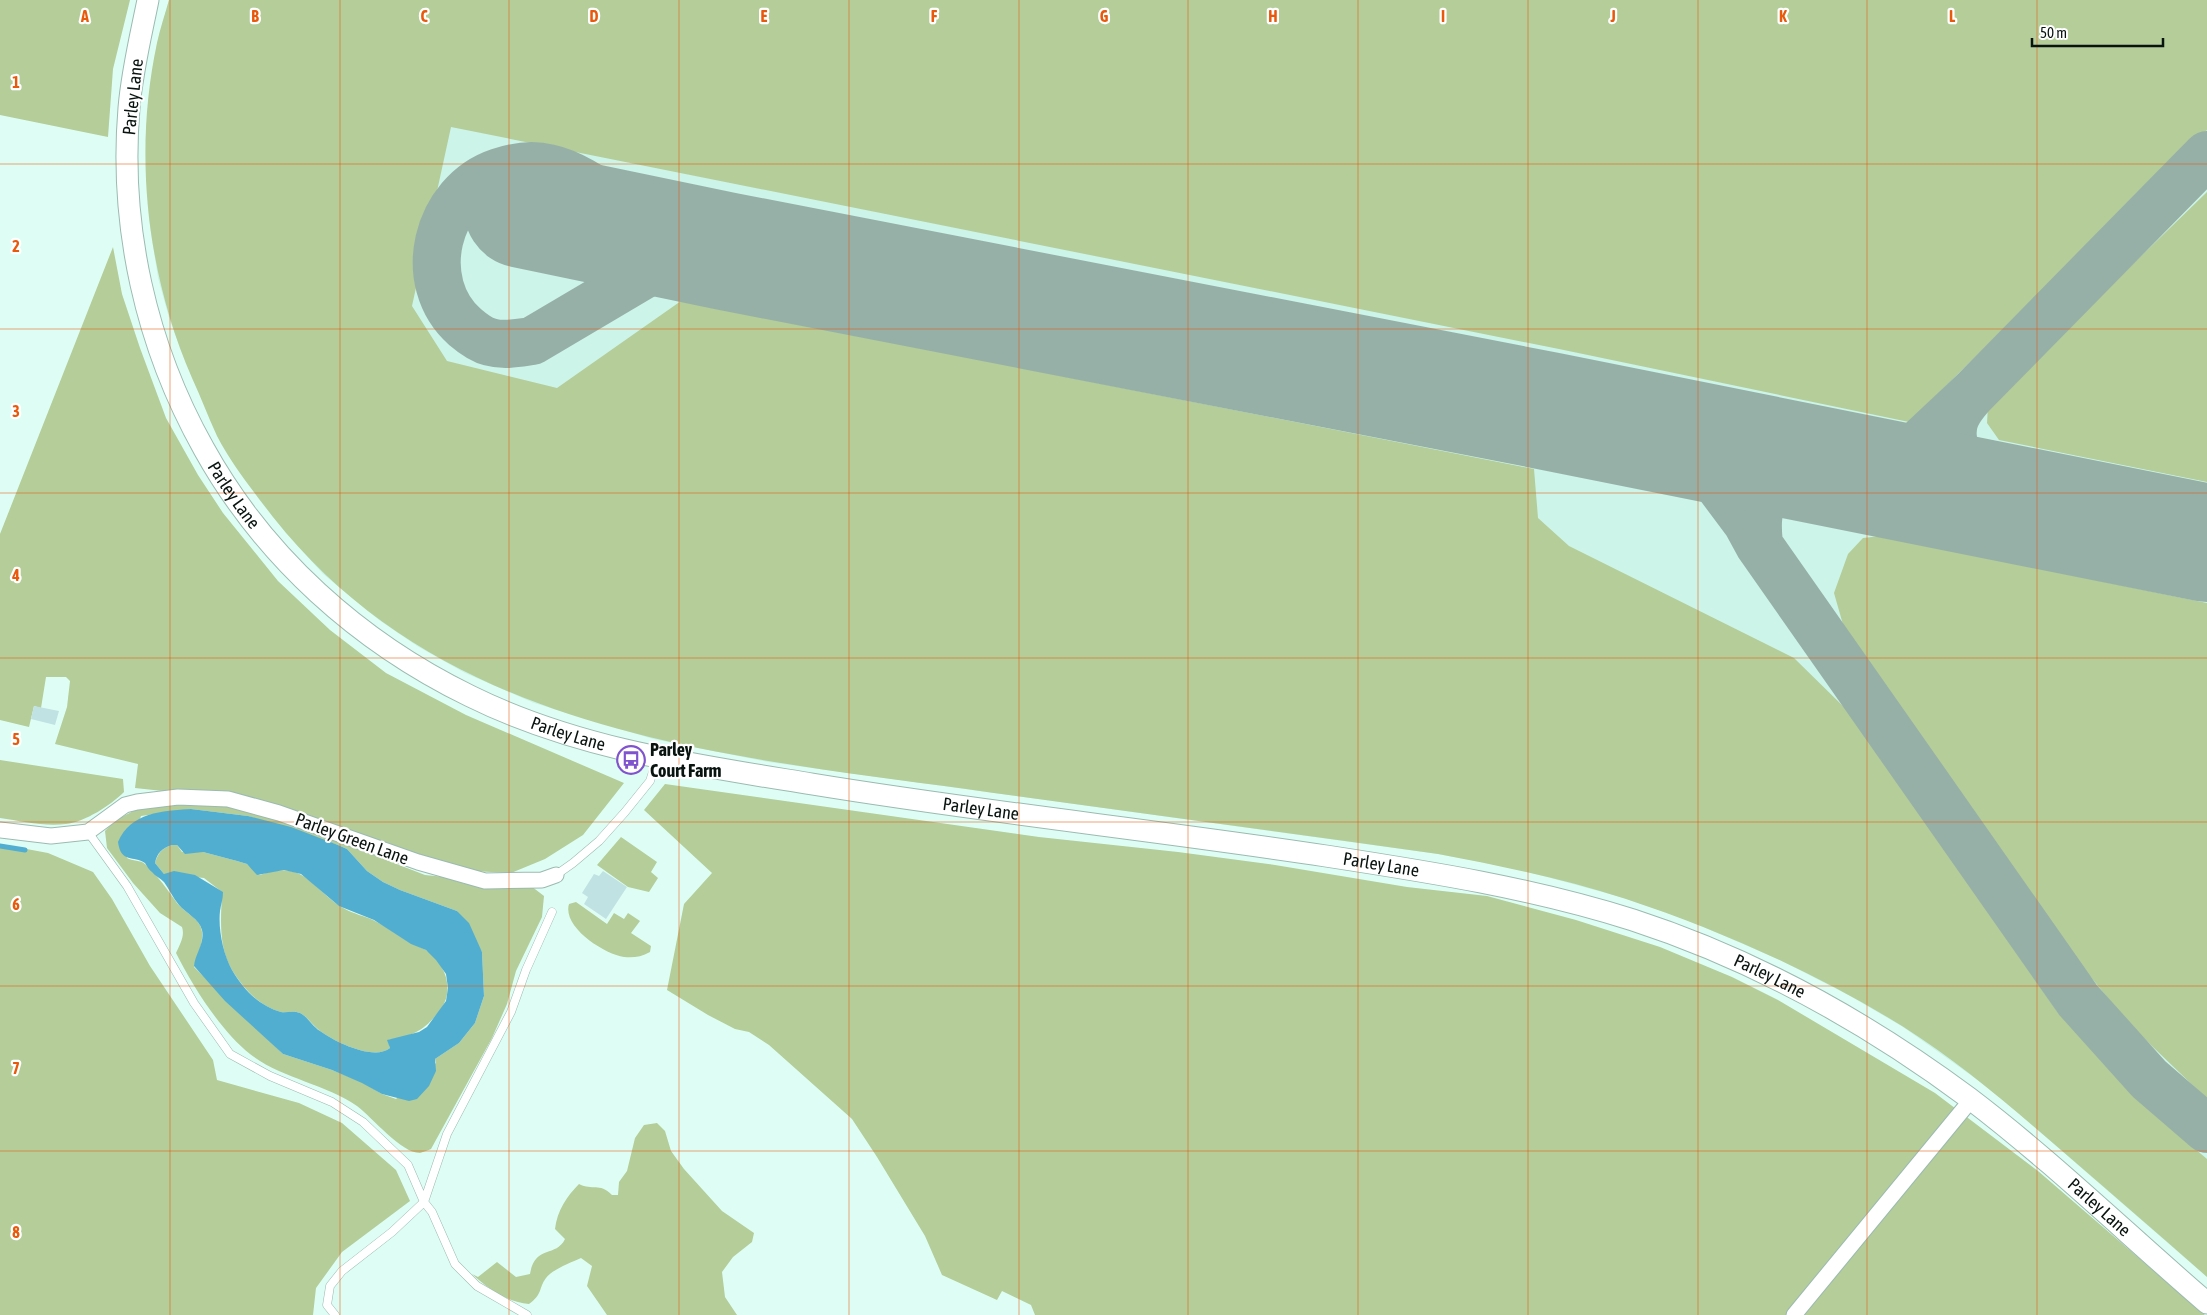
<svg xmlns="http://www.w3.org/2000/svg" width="2207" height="1315" font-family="'Asap Condensed',sans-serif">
  <rect width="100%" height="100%" fill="#defef5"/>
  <!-- built -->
  <path fill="#ccf4e9" d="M169 0H2207V1277L1993 1091 1903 1027 1850 996 1780 960 1685 919 1624 898 1569 883 1513 868 1438 854 768 762 653 739 534 703 465 673 417 646 379 620 323 574 286 533 258 498 219 438 183 355 169 318 158 278 149 220 146 159 148 109 157 43Z"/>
  <!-- green -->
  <path fill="#b4cd99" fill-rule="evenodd" d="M0 0H130L113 69 108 137 0 115Z
    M169 0H2207V130L1909 422 1559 349 451 127 412 306 447 361 557 388 681 301 1534 469 1538 518 1569 546 1794 658 1848 711 2059 1014 2155 1115 2207 1159V1277C2161 1236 2114 1196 2068 1156 2015 1110 1962 1064 1902 1026 1816 973 1722 931 1626 899 1565 879 1501 866 1438 854 1281 832 1123 811 966 789 716 755 442 731 273 517 254 492 232 465 217 436 208 417 201 397 192 378 147 274 133 155 157 43 160 29 165 14 169 0Z
    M2207 192V482L1999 440 1987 423 1988 405Z
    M113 247 122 294 140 348 166 418 198 475 223 513 278 581 330 630 386 673 466 715 624 783 583 835 545 859 511 873 473 871 350 833 172 792 135 788 138 764 55 744 67 707 70 681 66 677H46L41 708 34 706 29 727 0 720V534Z
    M1881 536 2207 603V1099L2128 1023 2052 929 1844 628 1834 593 1848 554 1863 538Z
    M0 760 123 779 124 792C111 805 85 822 66 824 45 827 21 821 0 818Z
    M665 784 1039 837 1178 852 1275 865 1407 887 1487 896 1576 920 1660 947 1732 977 1778 1000 1935 1093 2038 1171 2205 1315H1035L1031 1305 1002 1291 997 1300 942 1275 925 1236 877 1157 852 1119 769 1045 749 1032 735 1029 708 1015 667 990 684 904 712 873 644 810Z
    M153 804H230L278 818 425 875 531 886 544 896 542 917 516 971 507 1004 492 1038 431 1149C428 1150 424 1152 420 1153 401 1153 373 1118 357 1106 324 1083 282 1079 250 1054 221 1031 193 987 176 953 180 944 185 936 182 927L160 913 133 883 107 848 105 831C117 817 136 809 153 804ZM191 809 248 816 338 845 347 849 367 871 383 882 400 890 457 911 482 952 484 996 475 1023 459 1043 435 1059 436 1063 396 1099 382 1094 362 1082 332 1070 283 1054 194 967C198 956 203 943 202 932 201 919 185 913 177 903 167 889 158 876 145 864 141 860 132 861 127 858L141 816Z
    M621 837 657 862 651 872 658 878 649 892 628 887 597 865Z
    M0 844 48 853 93 872 112 899 150 966 213 1060 217 1080 299 1103 342 1123 396 1170 410 1201 342 1252 316 1288 313 1315H0Z
    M172 845H177L182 852H203L237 861 247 864 260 875C306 858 312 891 345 909 354 914 364 916 373 920 386 926 397 935 409 942 414 945 421 947 426 950 445 963 455 989 441 1009 425 1030 414 1036 388 1040L390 1048C374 1061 335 1042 320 1031 313 1026 308 1017 300 1013 294 1010 287 1013 281 1012 259 1006 244 989 232 970 218 946 221 919 222 892L204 878 164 874 155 863C158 853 162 848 172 845Z
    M576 902 607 924 614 913 624 919 628 913 640 921 631 933 651 946 650 952C641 957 633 958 624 957 604 954 562 927 569 904Z
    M657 1123 665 1131 671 1151 684 1169 722 1211 754 1233 752 1242 733 1257 722 1272 725 1297 737 1315H607L587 1286 592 1266 581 1258C570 1263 553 1269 546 1278 538 1289 543 1294 529 1304 505 1301 490 1290 472 1274L478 1277 497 1262 516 1277 530 1274C535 1244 556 1258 565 1239L555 1229C557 1211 567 1196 579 1184 593 1191 599 1182 612 1195H618L619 1182 627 1171 635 1138 644 1125Z"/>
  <!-- water -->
  <path fill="#51aed0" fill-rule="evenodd" d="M191 809 248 816 291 827 338 845 347 849 367 871 383 882 400 890 457 911 469 923 482 952 484 996 475 1023 459 1043 435 1059 436 1071 429 1086 417 1099 409 1101 382 1094 362 1083 332 1070 283 1054 225 1001 194 966C195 954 205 943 202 930 199 919 186 913 179 905 173 898 169 889 164 882 160 878 155 876 152 872 149 870 147 866 145 863 134 855 121 864 118 842 131 812 162 811 191 809ZM172 845H177L185 854 203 852 237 861 247 864 257 875 284 870 301 874 339 906 374 920 411 944 426 950 436 960 446 974 448 988 446 1001 427 1027 419 1032 387 1040 390 1048C374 1061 335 1042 320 1031 312 1026 308 1017 300 1013 293 1010 287 1013 281 1012 259 1006 243 989 232 970 223 954 218 929 220 911 221 904 223 899 223 892L195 875 174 871 164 874 155 863C157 853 162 848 172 845Z"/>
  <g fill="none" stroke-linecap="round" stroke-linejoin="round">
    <!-- stream -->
    <path stroke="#51aed0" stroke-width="5" d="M0 846 25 850"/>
    <!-- taxiway -->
    <path stroke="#96b0a8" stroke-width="48" d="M692 244C677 237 661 232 647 224 614 206 585 176 548 168 532 164 514 167 499 172 436 193 414 282 465 327 472 333 482 340 490 342 504 346 518 343 532 341L679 254 695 249H716
      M1972 394C1963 404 1954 415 1953 428 1949 463 1980 490 2008 503
      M1655 432 1694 459 1712 476 1747 523 1759 545 2078 1000 2149 1079 2207 1129
      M1804 462 1858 468H1877L1887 466 1907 455 1974 392 2207 155
      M1759 545C1758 533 1756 518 1761 506 1774 476 1817 476 1844 472"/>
    <!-- runway -->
    <path stroke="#96b0a8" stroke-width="118" d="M523 209 725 251 1548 411 2207 543"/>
  </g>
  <!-- building -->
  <path fill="#c0e2e3" d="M34 706 59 711 55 725 31 719Z
    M603 871 627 887 606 919 584 904 588 897 582 893 594 874 599 876Z"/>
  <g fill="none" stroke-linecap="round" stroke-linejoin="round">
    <defs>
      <path id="lane" d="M88 832 127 886 194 1003 230 1054 270 1076 332 1102 363 1122 408 1165 424 1202 432 1212 455 1264 477 1286 527 1315
        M556 875 573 863 599 841 625 812 650 781 657 759
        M335 1315 327 1305 330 1286 342 1271 392 1232 424 1202 447 1134 511 1012 526 970 552 912"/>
      <path id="street" d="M0 830 51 836 88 832 125 805 137 802 178 797 228 799 279 813 418 862 485 881 542 880 556 875
        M1794 1315 1971 1100"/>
      <g id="secondary">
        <path id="s1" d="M148 0C141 35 132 71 129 108 119 226 146 346 204 449 264 557 359 642 470 696 577 749 695 765 812 784 982 812 1155 830 1326 856 1430 872 1532 888 1633 920 1753 959 1868 1023 1969 1098 2052 1161 2128 1235 2207 1303"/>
      </g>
    </defs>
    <!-- lane casing -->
    <use href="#lane" stroke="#9bbab1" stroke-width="9"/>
    <!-- street casing -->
    <use href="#street" stroke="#9bbab1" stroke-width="17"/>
    <!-- secondary casing -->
    <use href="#secondary" stroke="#9bbab1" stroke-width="23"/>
    <!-- lane -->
    <use href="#lane" stroke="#fff" stroke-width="8"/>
    <!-- street -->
    <use href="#street" stroke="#fff" stroke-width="15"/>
    <!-- secondary -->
    <use href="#secondary" stroke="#fff" stroke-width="21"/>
  </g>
  <!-- grid -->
  <path fill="none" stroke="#e8590c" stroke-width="1" stroke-opacity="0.55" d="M170 0V1315M340 0V1315M509 0V1315M679 0V1315M849 0V1315M1019 0V1315M1188 0V1315M1358 0V1315M1528 0V1315M1698 0V1315M1867 0V1315M2037 0V1315M0 164H2207M0 329H2207M0 493H2207M0 658H2207M0 822H2207M0 986H2207M0 1151H2207"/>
  <!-- icons -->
  <defs>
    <symbol id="bus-ring" viewBox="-11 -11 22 22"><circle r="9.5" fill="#fff" stroke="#8054cd" stroke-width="1.5"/><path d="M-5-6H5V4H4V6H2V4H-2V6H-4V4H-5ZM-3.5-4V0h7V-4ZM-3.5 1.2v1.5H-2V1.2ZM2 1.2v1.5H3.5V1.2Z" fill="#8054cd"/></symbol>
  </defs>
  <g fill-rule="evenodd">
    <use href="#bus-ring" x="615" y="744" width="32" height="32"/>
  </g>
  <g text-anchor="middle" stroke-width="4.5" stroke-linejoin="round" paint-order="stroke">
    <!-- street labels -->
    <g font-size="18" fill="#091411" stroke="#fff">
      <text transform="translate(133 97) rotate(-84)" y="6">Parley Lane</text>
      <text dy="6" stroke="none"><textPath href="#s1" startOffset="519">Parley Lane</textPath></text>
      <text dy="6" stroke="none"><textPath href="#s1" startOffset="938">Parley Lane</textPath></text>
      <text dy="6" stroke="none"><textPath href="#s1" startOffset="1358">Parley Lane</textPath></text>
      <text transform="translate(352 839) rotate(20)" y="6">Parley Green Lane</text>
      <text dy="6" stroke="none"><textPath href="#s1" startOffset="1762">Parley Lane</textPath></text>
      <text dy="6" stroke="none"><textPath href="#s1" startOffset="2168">Parley Lane</textPath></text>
      <text dy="6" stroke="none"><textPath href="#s1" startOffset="2572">Parley Lane</textPath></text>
    </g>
    <!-- poi labels -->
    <g font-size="18" font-weight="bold" fill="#091411" stroke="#fff" text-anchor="start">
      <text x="650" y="756">Parley<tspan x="650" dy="21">Court Farm</tspan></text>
    </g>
  </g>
  <g font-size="16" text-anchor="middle" font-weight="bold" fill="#e8590c" stroke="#fff" stroke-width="4.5" stroke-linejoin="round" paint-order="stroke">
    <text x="85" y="22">A</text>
    <text x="255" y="22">B</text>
    <text x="424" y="22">C</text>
    <text x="594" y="22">D</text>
    <text x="764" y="22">E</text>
    <text x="934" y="22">F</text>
    <text x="1104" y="22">G</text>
    <text x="1273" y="22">H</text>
    <text x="1443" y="22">I</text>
    <text x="1613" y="22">J</text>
    <text x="1783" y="22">K</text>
    <text x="1952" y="22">L</text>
    <text x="16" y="88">1</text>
    <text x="16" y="252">2</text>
    <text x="16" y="417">3</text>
    <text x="16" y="581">4</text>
    <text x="16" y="745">5</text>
    <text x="16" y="910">6</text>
    <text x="16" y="1074">7</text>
    <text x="16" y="1238">8</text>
  </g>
  <!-- scale -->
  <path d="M2032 38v8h131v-8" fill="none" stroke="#091411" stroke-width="2.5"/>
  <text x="2040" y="38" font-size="15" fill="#091411" stroke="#ffffff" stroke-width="4" paint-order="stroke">50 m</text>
</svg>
